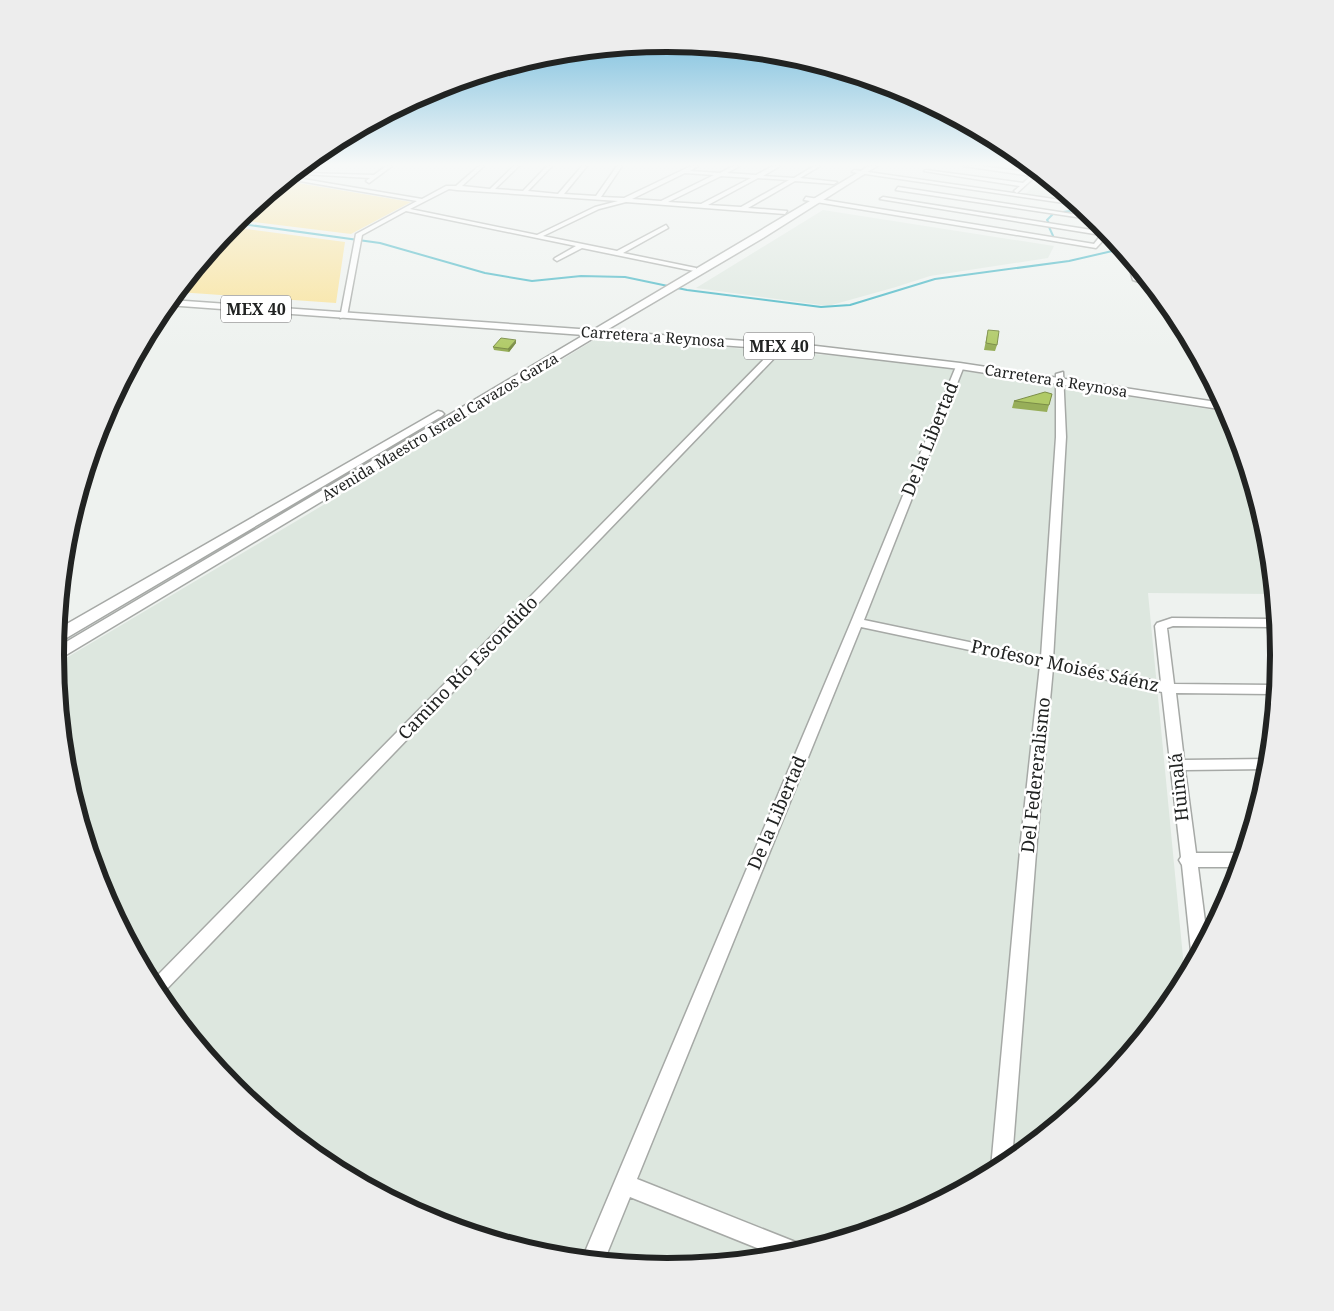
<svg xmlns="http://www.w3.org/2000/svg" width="1334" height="1311" font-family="'Noto Serif',serif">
  <rect width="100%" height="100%" fill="#eef2ef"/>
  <!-- built -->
  <path fill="#dde7df" d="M1044 177 1074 202 1024 195Z
    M823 210 1054 246 1048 258 930 276 896 287 828 306 696 288Z
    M597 338 894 360 1227 412 1232 422 1267 536 1273 594 1148 593 1185 978 1175 996 1099 1088 1007 1164 901 1221 786 1256 667 1267 547 1255 433 1221 327 1164 234 1088 158 995 102 889 67 775 56 664 404 457Z"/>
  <!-- green -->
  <path fill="#f9e298" d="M286 181 411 202 351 234 238 220Z
    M231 227 345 242 336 303 178 292Z"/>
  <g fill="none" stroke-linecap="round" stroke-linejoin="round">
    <!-- stream -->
    <path stroke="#3eb3c2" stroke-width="2" d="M1063 212 1082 209
      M235 223 380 243 485 273 532 281 581 276 625 277 687 290 821 307 850 305 935 279 1069 261 1121 249
      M1049 223 1047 220 1053 214
      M1049 227 1054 238"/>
    <defs>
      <path id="minor" d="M386 166H392L369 183 366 181 370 178 303 174 305 173 374 175Z
        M479 166H484L462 186 490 189 514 166H519L495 189 523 191 547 166H552L528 191 558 194 582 166H587L564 194 596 196 617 166H622L601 197 624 198 691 166H698L690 171 720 173 733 166H740L727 173 756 175 773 166H780L763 176 794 178 814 166H820L800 178 837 182 834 184 795 181 748 208 787 211 785 214 626 202 599 209 543 236 617 251 666 225 668 228 623 253 696 268V270L694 271 582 248 557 261 554 259 555 258 576 246 406 211 362 235 347 316 340 318 356 234 417 201 288 179 291 177 422 199 446 186H456ZM685 173 714 175 661 201 632 199ZM721 176 751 178 701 204 668 202ZM758 178 789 180 741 207 708 205ZM449 189 457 190 618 201 595 207 537 235 410 209Z
        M964 166H981L1033 173 1036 171 1039 173 1017 193 1014 191 1020 186 924 171 926 170 1023 183 1031 176Z
        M854 170 1074 202 1078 205 852 172Z
        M898 187 1092 217 1096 220 896 190Z
        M806 197 1094 244 1101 235 880 199 883 197 1104 232 1106 231 1109 234 1096 248 804 200Z
        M1129 258 1135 266 1138 278 1147 281 1151 286 1133 280 1127 260Z
        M779 344 786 346 159 997 151 982Z
        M957 364 964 366 864 620 1041 657 1056 437V374L1063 372 1066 437 1053 660 1161 682 1155 626 1157 623 1172 618 1275 619 1276 627 1173 626 1167 628 1174 684 1276 685 1275 694 1176 693 1184 760 1269 759 1268 769 1185 770 1196 853H1241L1243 854 1239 867H1198L1207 937 1196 957H1194L1191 951 1182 865 1179 860 1181 857 1162 692 1053 668 1037 840 1012 1160 992 1172 991 1168 1021 840 1040 665 861 627 637 1179 803 1245 805 1250 777 1256 630 1197 604 1261 582 1259 851 622Z"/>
      <path id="major" d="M869 166H877L763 238 605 331 816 346 960 363 1223 403 1226 410 960 369 816 352 597 336 56 661V648L584 335 167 305 171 300 593 330Z
        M438 411 442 412 444 414 442 416 63 640 57 641 58 629Z"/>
    </defs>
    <!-- minor casing -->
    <use href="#minor" stroke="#a6a9a6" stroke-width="3"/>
    <!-- major casing -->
    <use href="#major" stroke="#a6a9a6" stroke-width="3"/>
    <!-- minor -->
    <use href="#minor" fill="#fff" fill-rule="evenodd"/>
    <!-- major -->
    <use href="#major" fill="#fff" fill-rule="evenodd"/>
  </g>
  <!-- wall -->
  <path fill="#97ae59" d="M988 330 997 345 995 351 984 350Z
    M516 343 509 352 494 350 493 347Z
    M1052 394 1047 412 1012 408 1014 401Z"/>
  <!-- shaded-wall -->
  <path fill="#7b8d48" d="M516 340V343L509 352 508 349Z"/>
  <!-- building -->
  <path fill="#b0ca67" stroke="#7b8d48" d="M988 330 999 331 997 345 986 343Z
    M501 338 516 340 508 349 493 347Z
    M1045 392 1052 394 1049 405 1014 401Z"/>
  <!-- sky -->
  <linearGradient id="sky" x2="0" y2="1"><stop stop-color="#64b4d9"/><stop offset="0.47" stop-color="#f7f9f8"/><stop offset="1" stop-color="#f7f9f8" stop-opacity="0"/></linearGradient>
  <rect width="1334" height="350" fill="url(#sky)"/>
  <g text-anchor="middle" stroke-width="5" stroke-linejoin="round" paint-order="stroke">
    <!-- far-street labels -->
    <g font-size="15" fill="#212322" stroke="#fff">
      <text transform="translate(653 337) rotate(4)" y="5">Carretera a Reynosa</text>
      <text transform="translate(1056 381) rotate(9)" y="5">Carretera a Reynosa</text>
      <text transform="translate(440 427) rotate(-31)" y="5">Avenida Maestro Israel Cavazos Garza</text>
    </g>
    <!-- shield labels -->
    <g fill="#fff" stroke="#646564" stroke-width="1">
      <rect x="221" y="295.5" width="70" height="27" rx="4"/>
      <rect x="744" y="332.5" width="70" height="27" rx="4"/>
    </g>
    <g font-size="16" font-weight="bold" fill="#212322">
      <text x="256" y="315">MEX 40</text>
      <text x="779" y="352">MEX 40</text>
    </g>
    <!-- street labels -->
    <g font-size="18" fill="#212322" stroke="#fff">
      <text transform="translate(930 439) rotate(-68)" y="6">De la Libertad</text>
      <text transform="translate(1065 666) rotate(12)" y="6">Profesor Moisés Sáénz</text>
      <text transform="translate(468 668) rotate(-46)" y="6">Camino Río Escondido</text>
      <text transform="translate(1036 775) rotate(-84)" y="6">Del Federeralismo</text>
      <text transform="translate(1179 787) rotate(-96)" y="6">Huinalá</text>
      <text transform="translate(777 813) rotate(-67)" y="6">De la Libertad</text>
    </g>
  </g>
  <!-- crop -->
  <path d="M0 0H1334V1311H0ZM64 655a603 603 0 1 1 1206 0a603 603 0 1 1-1206 0Z" fill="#ededed" fill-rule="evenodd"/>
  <path fill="none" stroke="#212322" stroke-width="6" d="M64 655a603 603 0 1 1 1206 0a603 603 0 1 1-1206 0Z"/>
</svg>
